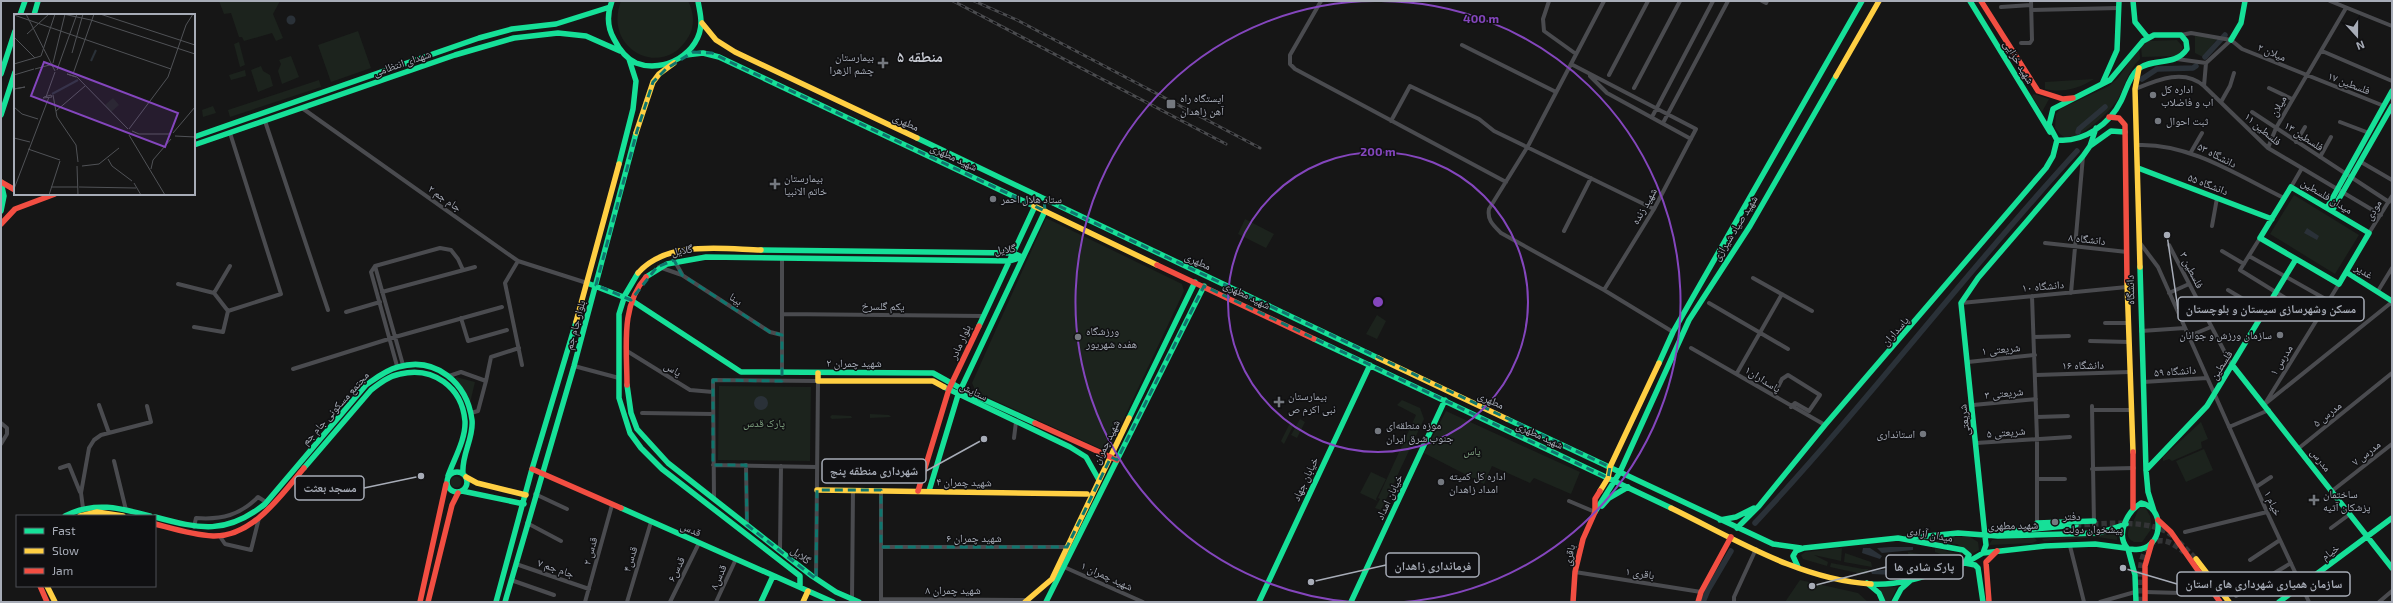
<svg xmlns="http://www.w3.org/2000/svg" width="2393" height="603" font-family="'Exo 2','Noto Naskh Arabic',sans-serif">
  <rect width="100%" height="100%" fill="#161616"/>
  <!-- green -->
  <path fill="#1c231d" d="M219 1H280L273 14 283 38 276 41 272 33 244 41 242 37H239L231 13 224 14Z
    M621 1H688C694 12 695 25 689 36 664 81 602 50 621 1Z
    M358 31 371 68 331 82 318 45Z
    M2195 35 2217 39 2203 57 2195 53Z
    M2177 40 2183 47 2181 54 2176 56 2142 57 2141 46 2148 41Z
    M239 42 245 65 240 67 234 44Z
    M2139 48 2140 59C2128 70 2125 86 2118 99 2111 111 2081 139 2067 138 2062 137 2058 132 2055 128L2056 114 2060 109 2109 86 2118 78Z
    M291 56 299 77 282 84 278 71 281 64 279 60Z
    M261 66 263 71 270 75 273 86 258 92 251 70Z
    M245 70 246 76 231 80 229 75Z
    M2094 79C2078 89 2063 93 2045 89V82Z
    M319 80 321 87 230 117 228 110Z
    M2034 94 2049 99 2042 112 2032 96Z
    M213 106 216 113 203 117 202 110Z
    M2294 195 2359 235 2335 274 2270 234Z
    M1046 218 1182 284 1184 291 1108 452 976 392 972 383Z
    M1245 219 1274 234 1266 248 1238 234Z
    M1377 315 1386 321 1377 339 1366 334Z
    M456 377 475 382 470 403 456 379Z
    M719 386 811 387 810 461 718 460Z
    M1402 400 1420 408 1424 419 1381 510 1375 508 1380 499 1378 498 1416 415 1397 405Z
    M1446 411 1580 472 1571 494 1534 478 1530 483 1492 466 1484 484 1424 453Z
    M870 414 889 415 891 417 870 418Z
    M832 415 851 416 852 418 832 419 830 417Z
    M1300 419 1305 422 1297 438 1291 435Z
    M2201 422 2208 439 2201 442 2202 448 2172 461 2169 459 2163 461V457Z
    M1290 423 1294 424 1284 444 1281 441Z
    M2204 449 2213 470 2186 482 2176 461Z
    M1371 472 1386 479 1376 499 1377 501 1360 493Z
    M450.5 482a5.5 5.5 0 1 1 11 0a5.5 5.5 0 1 1-11 0Z
    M2144 505 2150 516 2152 528 2142 542H2134C2123 536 2129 529 2134 520 2137 514 2137 508 2144 505Z
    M2118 529 2117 540 2098 537 2044 541 2042 539Z
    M1956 537H1970L1978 542 1979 550 1972 554 1957 544 1919 540Z
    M2034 537 2037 541 2032 543 1989 545 1992 540Z
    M1842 548 1841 561 1814 555 1828 562 1827 566 1803 559 1801 555 1805 552Z
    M1935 548 1958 554V557L1952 558 1935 552Z
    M1908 552 1925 555V565L1909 558Z
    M1845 553 1871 562 1872 567 1844 562Z
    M1928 555 1946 560 1945 562 1927 567Z
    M1831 563 1863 569H1868L1867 574H1862L1830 567Z
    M1800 580 1858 593 1868 602H1785Z
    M1897 587 1890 602H1887L1876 588Z"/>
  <!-- water -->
  <path fill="#2a3138" d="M286.5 20a4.5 4.5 0 1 1 9 0a4.5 4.5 0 1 1-9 0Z
    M2307 228 2319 236 2317 240 2304 233Z
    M754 403a7 7 0 1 1 14 0a7 7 0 1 1-14 0Z
    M1890 547H1913V550L1882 553 1877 548Z
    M1863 548H1870L1882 556 1880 559 1862 553Z
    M1892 569 1893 575 1872 574 1871 571Z"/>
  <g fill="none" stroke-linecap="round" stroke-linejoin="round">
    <!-- canal -->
    <path stroke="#2a3138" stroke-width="5.5" d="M2205 57 2225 35
      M2142 79 2157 69 2193 68 2196 66
      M2078 132 2079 129 2105 107
      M1755 523C1867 403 1966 272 2077 151
      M1703 602 1708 590 1731 551"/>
    <!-- secondary-tunnel -->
    <path stroke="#333436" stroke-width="5.5" stroke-dasharray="5.5 3" stroke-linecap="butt" d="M2076 525C2103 524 2152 518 2173 536
      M2179 542 2196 559
      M2140 602C2140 585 2135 536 2165 541 2171 542 2179 548 2184 552"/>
    <!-- street -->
    <path stroke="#4a4b4f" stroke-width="4" d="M1321 1 1290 55V64L1295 69 1506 182
      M1549 1 1543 19 1544 31 1576 54
      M1604 1 1528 146 1489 209C1487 220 1493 225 1501 233L1604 290 1673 332
      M1762 1 1766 3 1767 1
      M2330 1 2392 26
      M2001 7 2031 5
      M2031 10 2119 8
      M2231 40 2242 49 2384 106
      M2021 43H2030L2032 40 2031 1
      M1462 45 1556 92
      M2322 51 2392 81
      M2177 59 2206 63 2231 40 2191 33 2181 35
      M2206 63 2204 86 2268 148 2381 215
      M1571 64 1696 129 1654 209 1604 290
      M1609 75 1648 1
      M1590 76 1607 93 1691 139
      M1634 88 1680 1
      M2269 88 2292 99
      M2135 89C2157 80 2184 68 2204 86
      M2221 102 2230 86 2234 73
      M302 108 518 261 587 283
      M2252 112 2389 202
      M1652 117 1713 1
      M265 121 328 310
      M1391 121 1410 86 1479 119 1494 131 1654 209
      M2340 122 2369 133
      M1663 123 1728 1
      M2296 142 2305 127
      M2138 145C2190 143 2239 176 2284 198
      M2268 148 2276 128 2346 8
      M2191 152 2202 133
      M2320 157 2331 137
      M2361 162 2392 180
      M2291 187 2302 168
      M2212 226 2217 198
      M1564 231 1591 178
      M2369 233 2392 196
      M2260 238 2240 270 2318 318
      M2045 243 2127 252
      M2140 243 2158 267 2267 512 2309 602
      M2169 245 2232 366
      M2222 251 2244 264
      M2249 256 2329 301
      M782 258V373
      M674 260 682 274
      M518 261 505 283 522 365
      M375 266 403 365
      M659 267 682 275 770 332 782 335
      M1753 278 1812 311
      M178 284 214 293 228 311
      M2228 290 2265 312
      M2378 291 2392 268
      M382 292 475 267
      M214 293 230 266
      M2071 293 2083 156
      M2169 293 2189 284
      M2032 296 2037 438V523
      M1709 303 1788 349
      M1961 303 2127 287
      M228 311 281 294 230 133
      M346 312 380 302
      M782 314 983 316
      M461 318 468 341 507 330
      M2105 323H2129
      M194 327 223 332 228 311
      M2141 331 2185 328
      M2189 336 2211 327
      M2034 337 2069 336
      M2090 341 2129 342
      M1691 348 1825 425
      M627 351 690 390 713 392
      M1968 362 2035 355
      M397 366 371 272 375 266 440 248 451 250 458 259 463 270
      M574 366 619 378
      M293 369 395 337 502 307
      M1737 373 1782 294
      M2036 375 2130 372
      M449 376 461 372 486 381 478 411 471 413
      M486 381 491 357 519 348
      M2143 382 2207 378
      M1776 391 1782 379 1788 375 1820 395 1809 411 1795 403 1791 407
      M2266 402 2339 284
      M2265 404 2392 302
      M99 405 109 433
      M1973 405 2036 399
      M2092 406 2094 525
      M2092 410H2132
      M642 413 713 414
      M2037 417 2068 416
      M1 423 7 428V434L1 444
      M2229 427 2269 410
      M1014 438 1016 422
      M1976 443 2070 437
      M2299 448 2392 373
      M114 461 126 510
      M713 465 817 467
      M746 465 747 525
      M60 468 69 465 80 492
      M2092 469 2134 468
      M2037 479H2065
      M2256 487 2271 477
      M881 490V602
      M2332 491 2392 444
      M535 494 567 509
      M714 499 713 380 818 381 816 579
      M1569 501 1595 512
      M83 508 81 493 89 448 94 440 101 435 151 422 147 406
      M527 523 561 541
      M194 527 196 518C222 520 240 515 258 497L266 502
      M2331 528 2350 514
      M2185 532 2267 512
      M219 535 225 544 251 550 259 518
      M2070 546 2084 602
      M881 547H1067
      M780 551 781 466
      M2250 560 2280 540
      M516 564 589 589
      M1064 567 1143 602
      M1575 572 1701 592
      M511 580 554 595
      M2145 592 2215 594
      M2236 596 2291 563
      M881 599 1025 600
      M852 600 853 490
      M585 602 612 505
      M627 602 651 522
      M670 602 699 543
      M716 602 736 559
      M1734 602V597L1756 549
      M2100 602 2135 592
      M2379 602 2392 591"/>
    <!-- fast -->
    <path stroke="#16e098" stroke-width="5.5" d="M612 1C607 14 607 27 614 39 619 49 625 58 636 63 664 74 701 53 701 22 701 15 699 8 698 1
      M1970 1 2050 132
      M2133 1 2135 22 2148 38
      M20 15 25 1
      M34 15 38 1
      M2154 35H2181L2186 41 2187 49C2175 67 2154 57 2138 69 2129 77 2126 91 2121 101 2110 124 2083 143 2057 140L2049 125 2053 109 2110 80 2143 41Z
      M2231 40 2241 23 2245 1
      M686 55 703 53 719 57 1034 206
      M1 74 15 31
      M2102 84 2117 50 2119 1
      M1 115 15 72
      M194 137 479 38 512 29 556 24 610 7
      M917 138 1378 358
      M194 145 455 55 514 38 558 33 586 36 620 51
      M2090 146 2111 131 2125 132
      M619 164 633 109 636 81 629 59
      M2138 168 2272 219
      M1 182 4 196 1 211
      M2291 187 2369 233 2339 284 2260 238Z
      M2327 208 2392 91
      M2332 211 2392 106
      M761 250 1013 253 1022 257
      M2140 267 2146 470 2148 492 2154 511
      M2346 272 2392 301
      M638 273 625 295 619 314V398L630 433 641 448 662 469 800 576V587
      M646 277 667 264 706 257 1009 261 1023 257
      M587 283 631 300 741 372 933 373 969 393 1035 423
      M979 326 1035 206
      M1314 339 1671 508
      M1659 363 1673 332 1862 1
      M2233 366 2392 568
      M627 385 631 413 637 429 668 463 812 576 836 592 859 602
      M944 387 1070 447 1086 457 1099 480
      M1129 418 1195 282
      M1507 419 1773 544 1801 548
      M304 468 371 390C380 383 389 376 400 374 433 366 462 387 465 421 466 439 454 459 448 476
      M2146 470 2207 406 2296 259
      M447 482a10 10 0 1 1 20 0a10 10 0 1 1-20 0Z
      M462 491 524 504
      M929 491 958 395 1045 211
      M2141 503C2164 507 2164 544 2141 549 2137 550 2132 549 2128 549 2115 535 2127 512 2141 503Z
      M1602 506 1609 498 1628 487
      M621 508 833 602
      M1595 512 1620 472 1689 320 1750 226 1836 76
      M65 516C94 501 120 508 150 516
      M155 517C200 529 226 535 265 504L366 385C376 378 386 370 398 367 436 356 467 383 472 420 474 438 461 455 463 474
      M1720 520 1736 517 1754 508
      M2037 523 2094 521
      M1737 528 1759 506 1825 425 2046 168 2053 156 2057 140
      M2000 535 2012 531 2076 525
      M1985 536 1961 303 1978 278 2083 156 2090 146 2096 128
      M1908 538 1958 533 1998 536 2099 533 2126 524
      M2128 549 2135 575 2136 602
      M1983 553 1986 545 1985 536
      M1965 563 1975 565 1978 568 1983 602
      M1966 563 1983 553 2045 546 2095 544 2125 548
      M1798 567 1793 556 1796 551 1804 548 1898 538 1963 550 1969 555 1965 563C1934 573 1904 586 1871 584
      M1867 583 1879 593 1883 602
      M496 602 532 469 576 322
      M505 602 574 366 636 133
      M761 602 773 576
      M1046 602 1204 286
      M1259 602 1370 365
      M1351 602 1445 400
      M1894 602 1901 589 1910 581
      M2279 602 2392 518"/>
    <!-- slow -->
    <path stroke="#ffcf43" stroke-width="5.5" d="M702 23 716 40 735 52 917 138
      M2139 68 2135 89 2140 267
      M1836 76 1879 1
      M636 133 653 82 659 74 674 63
      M1034 206 1157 265
      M638 273C667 240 722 249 761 250
      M2127 281 2133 452
      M576 322 619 164
      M1378 358 1507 419
      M818 373V381H933L944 387
      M466 477 477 483 526 495
      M817 490 1087 494
      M1600 491 1608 478 1610 467 1659 363
      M1671 508C1733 538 1800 580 1871 584
      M80 516 97 512 123 516
      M2196 559 2229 602
      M47 586 55 602
      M803 602 808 591
      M1025 602 1052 579 1129 418"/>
    <!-- jam -->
    <path stroke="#f24e42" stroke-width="5.5" d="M1981 1 2038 91 2063 99 2073 98
      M2109 117 2119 118 2125 125 2127 281
      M1 182 15 190
      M1 224 15 209 55 194
      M1157 265 1314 339
      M627 385C627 348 620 306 646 277
      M1035 423 1117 460
      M532 469 621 508
      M918 491 949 389 979 326
      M2133 508V452
      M2158 520 2171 532 2220 602
      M155 524C174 529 193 535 213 536 253 537 281 495 304 468
      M40 586 47 602
      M420 602 446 484
      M428 602 452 505 458 493
      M1573 602 1575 572 1583 539 1595 512V499L1600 491
      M1698 602 1701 592 1731 537
      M1989 602 1986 562 1997 551
      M2145 602V566L2152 542"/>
    <defs>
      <path id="rail" d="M953 1 1226 144
        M974 1 1017 20 1260 148"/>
    </defs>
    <!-- rail casing -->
    <use href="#rail" stroke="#4a4b4e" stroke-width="3"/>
    <!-- rail -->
    <use href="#rail" stroke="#101012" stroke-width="1.5" stroke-dasharray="4.5" stroke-linecap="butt"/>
  </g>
  <!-- marked area -->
  <path fill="none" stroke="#0f766e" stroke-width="3" stroke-dasharray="8 5" stroke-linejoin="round" d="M693 52 712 53 730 62 1045 211 1044 199 1610 467 1608 478 1204 286 1117 460 1111 457 1067 547H881V490H817L816 579 747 525 746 465H713V380L782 381V335L770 332 682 275 674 260 657 267 631 300 596 285 637 131 653 82 666 69Z"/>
  <!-- distance rings -->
  <g fill="none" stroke="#8446bd" stroke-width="2">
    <circle cx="1378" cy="302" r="150"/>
    <path d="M1352 602A301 301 0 0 1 1375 1M1381 1A301 301 0 0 1 1404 602"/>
  </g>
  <!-- markers -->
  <g fill="#74787f" stroke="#101012" stroke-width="1.5">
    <path d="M881 57h4v4h4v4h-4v4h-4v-4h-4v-4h4z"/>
    <circle cx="2153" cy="95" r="4"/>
    <rect x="1166" y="99" width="10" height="10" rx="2"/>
    <circle cx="2158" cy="121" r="4"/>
    <path d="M773 178h4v4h4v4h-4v4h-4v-4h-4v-4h4z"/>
    <circle cx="993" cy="199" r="4"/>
    <circle cx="2280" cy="335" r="4"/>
    <circle cx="1078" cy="337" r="4"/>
    <path d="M1277 396h4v4h4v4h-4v4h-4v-4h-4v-4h4z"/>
    <circle cx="1378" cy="431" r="4"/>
    <circle cx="1923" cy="434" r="4"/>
    <circle cx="1441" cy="482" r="4"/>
    <path d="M2312 494h4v4h4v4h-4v4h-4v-4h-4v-4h4z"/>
    <circle cx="2055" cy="522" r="4"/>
  </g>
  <g text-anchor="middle" stroke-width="3" stroke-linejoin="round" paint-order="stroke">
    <!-- street labels -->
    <g font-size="11" fill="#a7acb7" stroke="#101012">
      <text transform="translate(2272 52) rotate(23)" y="4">میلان ۲</text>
      <text transform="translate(2019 62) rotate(59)" y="4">شهید خزایی</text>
      <text transform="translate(402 63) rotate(-19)" y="4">شهدای انتظامی</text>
      <text transform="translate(2349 83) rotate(21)" y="4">فلسطین ۱۷</text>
      <text transform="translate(2278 106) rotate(-60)" y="4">میلان</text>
      <text transform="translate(906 122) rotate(25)" y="4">مطهری</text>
      <text transform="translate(2263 129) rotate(40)" y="4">فلسطین ۱۱</text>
      <text transform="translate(2304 136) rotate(33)" y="4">فلسطین ۱۳</text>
      <text transform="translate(2217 155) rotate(27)" y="4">دانشگاه ۵۳</text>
      <text transform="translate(954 157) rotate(25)" y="4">شهید مطهری</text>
      <text transform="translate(2208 184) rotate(21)" y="4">دانشگاه ۵۵</text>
      <text transform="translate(2327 196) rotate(31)" y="4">میدان فلسطین</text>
      <text transform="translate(445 198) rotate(35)" y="4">جام جم ۲</text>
      <text transform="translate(1644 206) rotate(-60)" y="4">شهید زنده</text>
      <text transform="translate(2373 210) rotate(-59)" y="4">مودی</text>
      <text transform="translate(1735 228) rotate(-58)" y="4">شهید صیاد شیرازی</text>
      <text transform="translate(2087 239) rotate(6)" y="4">دانشگاه ۸</text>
      <text transform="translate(1005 249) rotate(-7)" y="4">گلایل</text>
      <text transform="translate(682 250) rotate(-9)" y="4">گلایل</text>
      <text transform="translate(1198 261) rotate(25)" y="4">مطهری</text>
      <text transform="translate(2192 270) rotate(63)" y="4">فلسطین ۳</text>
      <text transform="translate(2364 271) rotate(31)" y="4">غدیر</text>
      <text transform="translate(2043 286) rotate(-5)" y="4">دانشگاه ۱۰</text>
      <text transform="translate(2130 290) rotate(-91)" y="4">دانشگاه</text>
      <text transform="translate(1247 295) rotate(26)" y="4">شهید مطهری</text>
      <text transform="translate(736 299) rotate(33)" y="4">بینا</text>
      <text transform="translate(883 306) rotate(1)" y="4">یکم گلسرخ</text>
      <text transform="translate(575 325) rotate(-75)" y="4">بلوار جام جم</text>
      <text transform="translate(1895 331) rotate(-49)" y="4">پاسداران</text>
      <text transform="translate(960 342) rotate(-65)" y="4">بلوار مادر</text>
      <text transform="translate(2001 349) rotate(-6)" y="4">شریعتی ۱</text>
      <text transform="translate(2281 360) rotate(-58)" y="4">مدرس ۱</text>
      <text x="854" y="367">شهید چمران ۲</text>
      <text transform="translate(2083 365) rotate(-1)" y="4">دانشگاه ۱۶</text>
      <text transform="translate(2221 365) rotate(-58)" y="4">فلسطین</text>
      <text transform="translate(673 369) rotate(31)" y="4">یاس</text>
      <text transform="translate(2175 371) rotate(-4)" y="4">دانشگاه ۵۹</text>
      <text transform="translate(1763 379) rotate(32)" y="4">پاسداران۱</text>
      <text transform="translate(974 391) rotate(26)" y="4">ستایش</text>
      <text transform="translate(2004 393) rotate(-6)" y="4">شریعتی ۳</text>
      <text transform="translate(1491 400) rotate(25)" y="4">مطهری</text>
      <text transform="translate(335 408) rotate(-48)" y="4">مجتمع مسکونی جام جم</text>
      <text transform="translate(2327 414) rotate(-39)" y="4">مدرس ۵</text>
      <text transform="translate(1964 420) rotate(-96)" y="4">شریعتی</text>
      <text transform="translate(2006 432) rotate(-5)" y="4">شریعتی ۵</text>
      <text transform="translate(1540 435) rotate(25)" y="4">شهید مطهری</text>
      <text transform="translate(1106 442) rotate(-64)" y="4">شهید چمران</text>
      <text transform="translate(2366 453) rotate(-38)" y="4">مدرس ۷</text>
      <text transform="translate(2321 460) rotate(52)" y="4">مدرس</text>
      <text transform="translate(1305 479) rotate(-65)" y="4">خیابان جهاد</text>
      <text transform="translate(964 482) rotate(1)" y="4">شهید چمران ۴</text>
      <text transform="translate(1389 497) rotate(-65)" y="4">خیابان امداد</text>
      <text transform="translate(2273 503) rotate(65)" y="4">خیام ۱</text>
      <text transform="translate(2013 525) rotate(-1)" y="4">شهید مطهری</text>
      <text transform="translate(691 529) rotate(24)" y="4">قدس</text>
      <text transform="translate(1930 534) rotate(10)" y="4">میدان آزادی</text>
      <text x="974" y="542">شهید چمران ۶</text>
      <text transform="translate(590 551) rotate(-75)" y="4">قدس ۲</text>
      <text transform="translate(2330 552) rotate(-36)" y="4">خیام</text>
      <text transform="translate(801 555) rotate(38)" y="4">گلایل</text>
      <text transform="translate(1569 555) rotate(-78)" y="4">باقری</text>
      <text transform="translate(630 559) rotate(-73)" y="4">قدس۴</text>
      <text transform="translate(556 568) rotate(19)" y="4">جام جم ۷</text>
      <text transform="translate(676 569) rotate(-64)" y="4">قدس۶</text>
      <text transform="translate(1640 573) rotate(9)" y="4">باقری ۱</text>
      <text transform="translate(1107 576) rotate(24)" y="4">شهید چمران ۱</text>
      <text transform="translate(718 577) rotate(-66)" y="4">قدس۸</text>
      <text x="953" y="594">شهید چمران ۸</text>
    </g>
    <!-- poi labels -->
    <g font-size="11" fill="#a7acb7" stroke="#101012" text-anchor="start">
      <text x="874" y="61" text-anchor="end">بیمارستان<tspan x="874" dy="13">چشم الزهرا</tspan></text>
      <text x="2161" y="93">اداره کل<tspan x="2161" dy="13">اب و فاضلاب</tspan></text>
      <text x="1180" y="102">ایستگاه راه<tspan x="1180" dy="13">آهن زاهدان</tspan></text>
      <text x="2166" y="125">ثبت احوال</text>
      <text x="784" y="182">بیمارستان<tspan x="784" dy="13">خاتم الانبیا</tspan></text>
      <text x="1001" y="203">ستاد هلال احمر</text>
      <text x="1086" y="335">ورزشگاه<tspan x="1086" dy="13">هفده شهریور</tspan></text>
      <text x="2272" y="339" text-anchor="end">سازمان ورزش و جوانان</text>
      <text x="1288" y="400">بیمارستان<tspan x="1288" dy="13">نبی اکرم ص</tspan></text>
      <text x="1386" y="429">موزه منطقه‌ای<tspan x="1386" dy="13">جنوب شرق ایران</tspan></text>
      <text x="1915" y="438" text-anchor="end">استانداری</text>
      <text x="1449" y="480">اداره کل کمیته<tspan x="1449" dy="13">امداد زاهدان</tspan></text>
      <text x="2323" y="498">ساختمان<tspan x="2323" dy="13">پزشکان آتیه</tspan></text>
      <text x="2063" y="520">دفتر<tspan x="2063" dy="13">پیشخوان دولت</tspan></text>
    </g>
    <!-- park labels -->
    <g font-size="11" fill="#7fa280" stroke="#101012">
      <text x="764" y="427">پارک قدس</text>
      <text x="1472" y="455">یاس</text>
    </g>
    <!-- district labels -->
    <g font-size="15" font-weight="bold" fill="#c8cbd3" stroke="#101012">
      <text x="920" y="62">منطقه ۵</text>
    </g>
  </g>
  <!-- overview -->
  <g transform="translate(14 14)">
    <rect width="181" height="181" fill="#161616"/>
    <path d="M99 84 105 91 97 98 91 91Z" fill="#1c231d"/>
    <path fill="none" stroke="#2a3138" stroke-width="2" d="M77 47 82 36M38 80 64 66"/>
    <path fill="none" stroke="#505256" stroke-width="1" d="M12 0 41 57M49 0 77 6 181 40M86 0 181 31M0 1 157 55M13 20 35 0M0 23 21 44M58 39 69 0M39 49 51 0M0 50 27 42 41 0M21 55 39 50M43 56 63 0M59 60 80 0M0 61 20 55M62 63 53 60 63 63 114 115M0 75 11 73 0 75M37 81 38 83 29 84 30 83ZM39 81 43 103 62 131 64 148M32 83 41 58M0 93 8 100 24 105M42 97 71 72M115 115 154 63 172 11 179 0M118 117 125 120H156M159 119 181 93M115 121 151 181M161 122 181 123M0 124 16 128M14 135 46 146M94 145 98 152 118 167M63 152 64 181M68 152 85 150 105 134M137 155 139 146 157 125M120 169 127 181M37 173H64M65 173 122 174M0 175 35 83M35 181 46 147"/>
    <path fill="#8446bd" fill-opacity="0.15" stroke="#8446bd" stroke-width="2" d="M30 48 164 99 151 133 17 82Z"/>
    <rect width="181" height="181" fill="none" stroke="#a7acb7" stroke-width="2"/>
  </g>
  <circle cx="1378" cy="302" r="6" fill="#8446bd" stroke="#101012" stroke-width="2"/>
  <g font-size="12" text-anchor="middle" font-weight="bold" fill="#8446bd" stroke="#101012" stroke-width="3" stroke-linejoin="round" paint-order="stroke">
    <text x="1481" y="23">400 m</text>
    <text x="1378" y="156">200 m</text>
  </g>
  <!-- callouts -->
  <path fill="none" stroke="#a7acb7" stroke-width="1.5" d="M2167 235L2178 309M984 439L926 471M421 476L364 488M1311 582L1386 565M1812 586L1886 567M2123 568L2177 584"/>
  <g fill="#a7acb7" stroke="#101012" stroke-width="1.5">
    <circle cx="2167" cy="235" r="4"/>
    <circle cx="984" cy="439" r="4"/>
    <circle cx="421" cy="476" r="4"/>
    <circle cx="1311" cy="582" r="4"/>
    <circle cx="1812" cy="586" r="4"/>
    <circle cx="2123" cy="568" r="4"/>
  </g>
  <g fill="#101012" stroke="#a7acb7" stroke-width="1.5">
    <rect x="2178" y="297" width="186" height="24" rx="4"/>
    <rect x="822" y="459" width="104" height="24" rx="4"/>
    <rect x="295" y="476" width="69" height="24" rx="4"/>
    <rect x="1386" y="553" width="93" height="24" rx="4"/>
    <rect x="1886" y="555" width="77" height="24" rx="4"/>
    <rect x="2177" y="572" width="173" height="24" rx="4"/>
  </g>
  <g font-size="12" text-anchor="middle" font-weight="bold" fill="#a7acb7">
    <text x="2271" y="313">مسکن وشهرسازی سیستان و بلوچستان</text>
    <text x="874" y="475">شهرداری منطقه پنج</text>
    <text x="330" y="492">مسجد بعثت</text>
    <text x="1433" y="570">فرمانداری زاهدان</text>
    <text x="1924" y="571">پارک شادی ها</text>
    <text x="2264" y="588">سازمان همیاری شهرداری های استان</text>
  </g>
  <!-- border -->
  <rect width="2393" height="603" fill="none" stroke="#a7acb7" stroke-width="4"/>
  <!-- legend -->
  <rect x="16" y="515" width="140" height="72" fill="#101012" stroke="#4c4e54"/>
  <rect x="24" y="528" width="20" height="6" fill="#16e098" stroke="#4c4e54"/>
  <text x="52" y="535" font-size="12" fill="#a7acb7">Fast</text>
  <rect x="24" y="548" width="20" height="6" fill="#ffcf43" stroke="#4c4e54"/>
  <text x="52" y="555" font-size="12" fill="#a7acb7">Slow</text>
  <rect x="24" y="568" width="20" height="6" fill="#f24e42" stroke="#4c4e54"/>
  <text x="52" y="575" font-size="12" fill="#a7acb7">Jam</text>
  <!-- north arrow -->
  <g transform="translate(2357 36) rotate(159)" stroke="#101012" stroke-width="3" paint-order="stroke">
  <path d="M0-3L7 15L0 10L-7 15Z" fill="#a7acb7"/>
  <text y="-6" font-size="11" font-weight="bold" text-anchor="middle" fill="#a7acb7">N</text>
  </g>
</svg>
